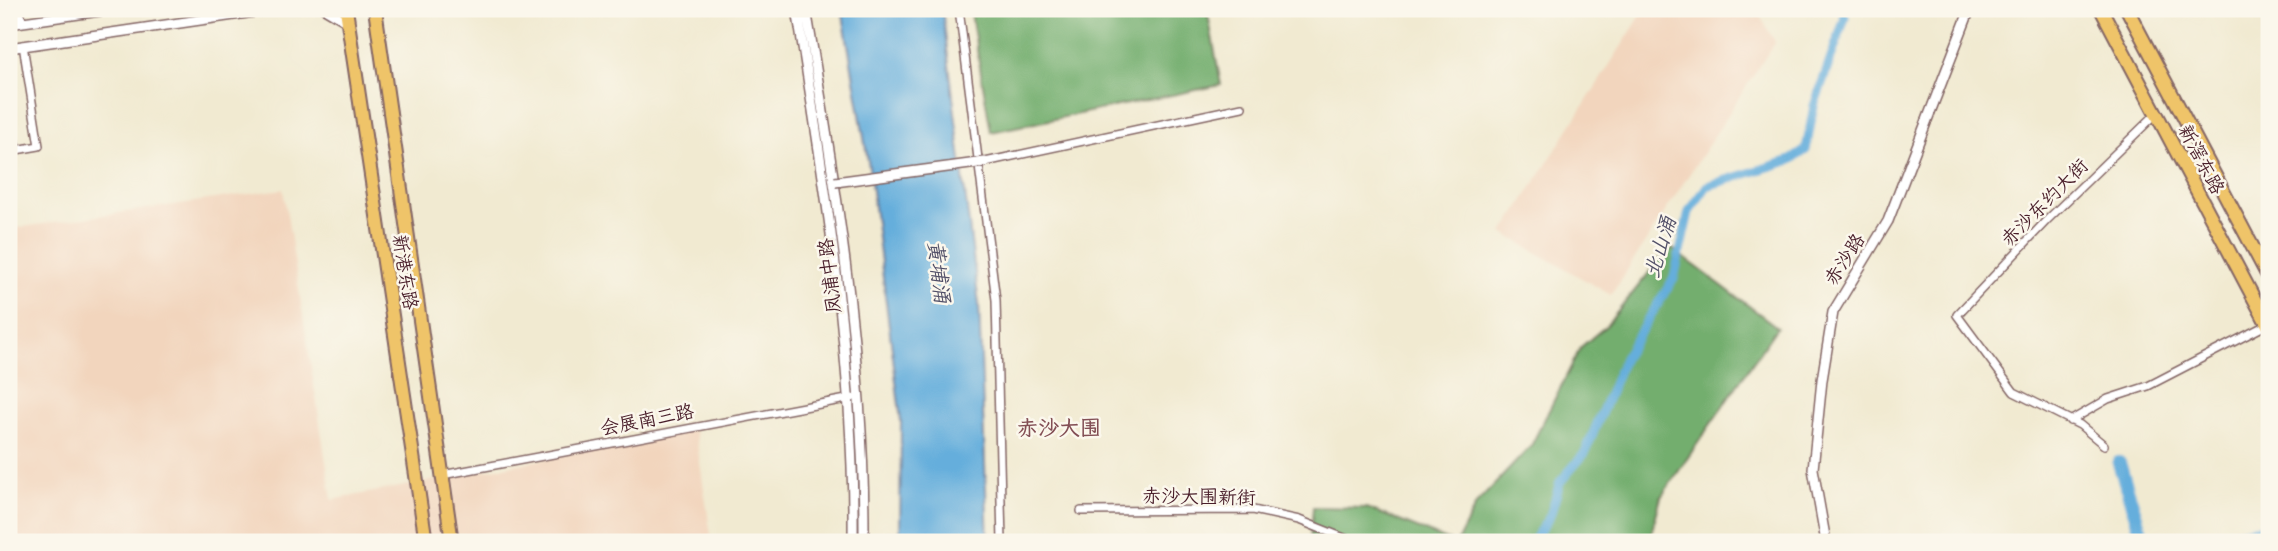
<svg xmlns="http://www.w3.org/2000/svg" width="2278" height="551" font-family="Mali,'LXGW WenKai TC',sans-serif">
  <rect width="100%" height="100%" fill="#fbf7ec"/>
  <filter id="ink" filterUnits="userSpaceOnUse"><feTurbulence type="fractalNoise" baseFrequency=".0143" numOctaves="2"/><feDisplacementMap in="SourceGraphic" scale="14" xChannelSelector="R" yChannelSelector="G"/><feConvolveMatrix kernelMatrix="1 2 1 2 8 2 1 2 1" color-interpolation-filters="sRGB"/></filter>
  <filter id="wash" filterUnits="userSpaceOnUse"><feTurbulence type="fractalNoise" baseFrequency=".00686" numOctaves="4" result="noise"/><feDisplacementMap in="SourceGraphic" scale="28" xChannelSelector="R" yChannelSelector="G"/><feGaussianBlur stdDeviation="1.57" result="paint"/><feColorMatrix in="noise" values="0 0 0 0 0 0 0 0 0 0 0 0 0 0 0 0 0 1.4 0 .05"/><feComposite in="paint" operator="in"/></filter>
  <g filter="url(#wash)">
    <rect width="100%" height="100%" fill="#f1ead1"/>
    <!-- built -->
    <path fill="#f2d5bd" d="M1645 9H1756L1775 42 1611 295 1503 233Z
      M283 189 332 500 695 430 712 542H9V229Z"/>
    <!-- forest -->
    <path fill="#73ae6e" stroke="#5e664c" stroke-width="2" d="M970 9H1207L1221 85 991 132Z
      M1670 247 1777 327 1661 497 1649 542H1457L1477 503 1531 446 1581 347 1607 325Z
      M1313 507 1367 508 1452 542H1310Z"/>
    <!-- water -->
    <path fill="#65aedc" stroke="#586684" stroke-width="2" d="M842 9H942L979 304 988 542H900L901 421 869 167Z"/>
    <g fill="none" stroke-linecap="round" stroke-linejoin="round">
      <!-- canal -->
      <path stroke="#65aedc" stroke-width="9" d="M1532 542 1550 516 1560 482 1585 453 1624 358 1674 278 1689 212 1707 186 1791 160 1806 150 1814 106 1845 18 1843 9"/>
      <!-- river -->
      <path stroke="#65aedc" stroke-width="14" d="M2119 463 2144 542
        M2211 542 2251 532 2269 530"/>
    </g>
  </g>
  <g filter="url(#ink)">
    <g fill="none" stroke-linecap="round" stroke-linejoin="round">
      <defs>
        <path id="minor" d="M959 9 996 300 1002 542
          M9 111 16 150 39 146 23 45
          M985 162 1242 107
          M2070 421 2108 399 2148 386 2268 324
          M2104 445 2080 425 2014 392 1957 315 2046 221 2157 113
          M442 475 852 398
          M1081 511 1253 510 1299 520 1354 542"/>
        <path id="tertiary" d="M19 9 21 22
          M326 9 348 22
          M797 9C825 185 855 363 853 542
          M806 9C836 186 865 362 864 542
          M9 24 114 9
          M9 48 275 9
          M1826 542 1813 469 1822 380 1833 312 1888 221 1970 9"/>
        <path id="primary" d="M346 9 426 542
          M375 9 452 542"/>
        <path id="trunk" d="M2101 9 2269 327
          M2127 9 2269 278"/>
      </defs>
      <!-- minor casing -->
      <use href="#minor" stroke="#846665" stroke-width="10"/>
      <!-- tertiary casing -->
      <use href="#tertiary" stroke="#846665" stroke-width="12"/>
      <!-- primary casing -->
      <use href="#primary" stroke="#846665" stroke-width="16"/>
      <!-- trunk casing -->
      <use href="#trunk" stroke="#846665" stroke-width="16"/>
      <!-- minor -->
      <use href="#minor" stroke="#fff" stroke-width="7"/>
      <!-- tertiary -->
      <use href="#tertiary" stroke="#fff" stroke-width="9"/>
      <!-- primary -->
      <use href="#primary" stroke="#efc469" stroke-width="12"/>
      <!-- trunk -->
      <use href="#trunk" stroke="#efc469" stroke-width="12"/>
      <defs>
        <path id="tertiary-bridge" d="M835 182 985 162"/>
      </defs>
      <!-- tertiary-bridge casing -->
      <use href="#tertiary-bridge" stroke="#846665" stroke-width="12" stroke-linecap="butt"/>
      <!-- tertiary-bridge -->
      <use href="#tertiary-bridge" stroke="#fff" stroke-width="9"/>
    </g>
  </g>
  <g text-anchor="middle" stroke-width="5" stroke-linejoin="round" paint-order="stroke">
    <!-- street labels -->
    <g font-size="19" fill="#4a1f2b" stroke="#fbf7ec">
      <text transform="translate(2202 159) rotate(62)" y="7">新滘东路</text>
      <text transform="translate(2044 202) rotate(-45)" y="7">赤沙东约大街</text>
      <text transform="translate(1844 259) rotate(-57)" y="7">赤沙路</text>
      <text transform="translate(406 272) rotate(81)" y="7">新港东路</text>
      <text transform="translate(829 276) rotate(-97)" y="7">凤浦中路</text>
      <text transform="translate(647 419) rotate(-11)" y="7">会展南三路</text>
      <text transform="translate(1199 496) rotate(1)" y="7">赤沙大围新街</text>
    </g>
    <!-- water labels -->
    <g font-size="21" font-style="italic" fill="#535169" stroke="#fbf7ec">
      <text transform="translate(1660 247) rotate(-73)" y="7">北山涌</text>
      <text transform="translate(939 272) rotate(83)" y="7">黄埔涌</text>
    </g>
    <!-- neighbourhood labels -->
    <g font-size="21" font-weight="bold" fill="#834f55" stroke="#fbf7ec">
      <text x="1059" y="435">赤沙大围</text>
    </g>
  </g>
  <!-- margin -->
  <rect width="2278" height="551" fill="none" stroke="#fbf7ec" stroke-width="35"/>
</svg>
